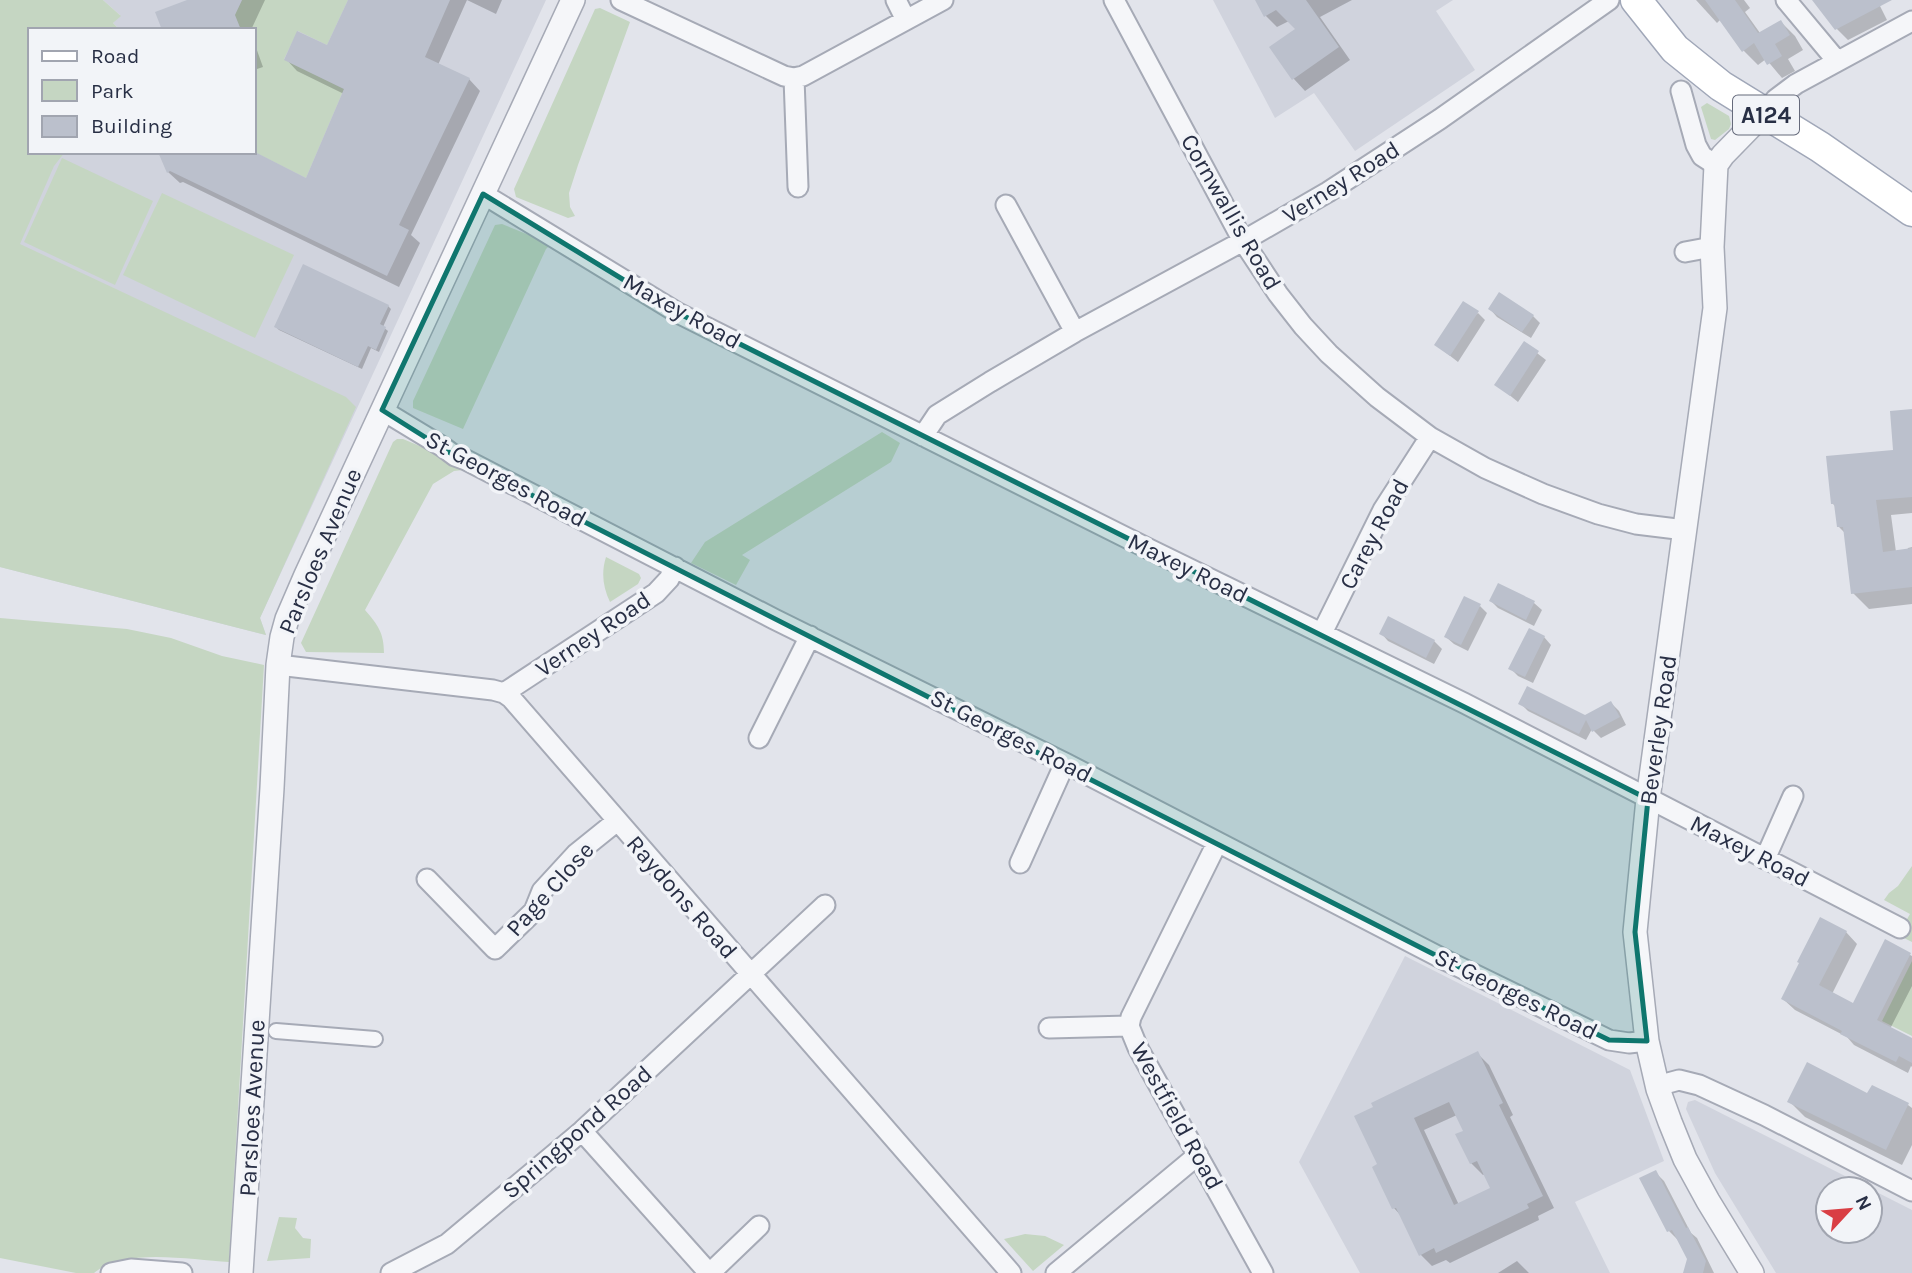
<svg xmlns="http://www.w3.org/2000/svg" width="1912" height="1273" font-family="Karla,sans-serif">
  <rect width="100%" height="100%" fill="#e2e4eb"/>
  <!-- built -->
  <path fill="#d0d3dd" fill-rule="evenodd" d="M103 0H546L260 618 266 635 0 567V214L65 152H254V30H120L113 23 120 15Z
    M1213 0H1453L1436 11 1475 70 1355 151 1314 93 1275 118Z
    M1405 956 1630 1070 1664 1161 1575 1202 1610 1273H1360L1299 1162Z
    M1695 1100 1912 1210V1273H1776L1715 1173 1686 1109 1688 1102ZM1828 1189H1870V1231H1828Z"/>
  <!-- green -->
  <path fill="#c5d6c2" d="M0 0H103L121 16 113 23 120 30H30V152H65L54 166 20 244 346 397 356 407 260 618 266 635 0 567Z
    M242 0H348L327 45 298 31 284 59 344 89 306 178 254 152V30H241L232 9 237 10Z
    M600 8 630 22 578 165 569 193 570 207 575 216 568 218 516 197 514 189 595 9Z
    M1707 103 1729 116 1731 124 1729 129 1715 140 1711 139 1701 107Z
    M62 158 153 201 115 285 24 242Z
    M162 193 294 255 255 338 123 275Z
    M502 224 551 244 546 249 463 429 413 408V401L495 225Z
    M882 432 900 443 891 462 742 555 750 560 736 585 691 563 705 542Z
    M397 439H403L465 465 463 470 454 471 433 484 365 610C378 625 384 633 384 653L306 652 301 643 393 442Z
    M606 557 639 574 641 578 638 584 610 602C603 587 601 573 606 557Z
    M0 618 127 629 171 638 222 656 264 665 229 1262C191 1260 124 1247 94 1273H76L0 1258Z
    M1912 866V942L1898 935 1910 914 1884 900 1889 893 1898 886Z
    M1912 961V1036L1882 1021Z
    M279 1217 297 1218 295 1228 303 1238 311 1239 310 1258 267 1261Z
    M1025 1234 1045 1236 1064 1245 1033 1271 1004 1239Z"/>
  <!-- shadow -->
  <path fill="#0003" fill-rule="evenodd" d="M192 0H265L251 30H164Z
    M350 0H502L496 14 467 0 438 65 469 79 480 91 411 235 420 243 399 287 183 182 180 183 168 172 160 152 306 180 344 94 297 71 286 59 328 47Z
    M1257 0H1352L1320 17 1350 60 1305 91 1294 79 1271 48 1298 29 1289 21 1277 27 1265 15Z
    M1696 0H1744L1750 8 1745 12 1760 33 1781 22 1795 36 1803 50 1788 59 1795 71 1782 78 1766 59 1758 65 1744 51 1721 19 1717 23Z
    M1814 0H1877L1887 20 1848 40 1836 28Z
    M254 42 263 67 254 70Z
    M388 306 391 309 383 327 388 331 379 352 371 348 362 369 279 330 276 327Z
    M1490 309 1533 316 1540 323 1531 338 1497 317Z
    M1478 313 1485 320 1458 362 1436 345Z
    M1524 343 1546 360 1518 402 1497 385Z
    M1912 411V513L1891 515 1896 552 1907 551 1908 548 1912 547V604L1869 609 1853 593 1846 534 1839 527 1836 507 1833 504 1895 451Z
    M1491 601 1534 603 1542 610 1534 626 1498 608Z
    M1480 606 1487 613 1468 651 1454 644 1446 637Z
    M1381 633 1434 641 1442 649 1434 664 1388 641Z
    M1544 637 1551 645 1533 683 1518 676 1510 668Z
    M1520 703 1585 717 1611 703 1619 711 1626 725 1601 738 1592 729 1586 740 1528 711Z
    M1846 932 1857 944 1832 994 1853 1005 1886 942 1912 956V986L1890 1029 1912 1040V1067L1911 1066 1908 1073 1854 1045 1847 1037 1795 1010 1783 999Z
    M1478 1054 1489 1065 1513 1115 1510 1117 1554 1208 1538 1216 1539 1220 1450 1263 1446 1260 1432 1266 1421 1255 1403 1218 1394 1208 1379 1165 1356 1117ZM1457 1115 1465 1131 1471 1163 1483 1175 1485 1174 1492 1189 1459 1205 1424 1130Z
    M1872 1087 1908 1105 1912 1108V1145L1902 1165 1805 1117 1789 1101 1868 1095Z
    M1655 1172 1664 1181 1691 1233 1697 1238 1714 1273H1685L1689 1259 1678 1240 1669 1231Z
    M1517 1261 1529 1273H1498Z"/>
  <!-- building -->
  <path fill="#bbc0cc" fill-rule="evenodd" d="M187 0H242L235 15 241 30H162L155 12Z
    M348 0H450L425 57 470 78 399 225 409 230 387 276 170 171 167 173 158 152H255L306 178 344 89 284 60 297 31 327 45Z
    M1255 0H1306L1339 47 1292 80 1269 47 1295 29 1276 10 1264 17Z
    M1705 0H1735L1758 33 1781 20 1790 35 1775 44 1782 56 1767 65 1754 43 1742 52Z
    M1812 0H1892L1835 30Z
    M303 264 389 305 380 324 386 327 376 350 368 346 358 367 274 327Z
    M1499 292 1534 315 1522 332 1488 309Z
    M1463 301 1479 311 1450 356 1434 345Z
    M1524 341 1539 351 1510 396 1494 385Z
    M1912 409V497L1876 500 1883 552 1912 548V587L1851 594 1843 527H1837L1834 504H1831L1826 456 1893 450 1890 411Z
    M1498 583 1535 601 1526 620 1489 601Z
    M1464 596 1481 604 1461 645 1444 637Z
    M1388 616 1435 640 1426 658 1379 634Z
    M1529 628 1545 636 1525 677 1508 669Z
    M1527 686 1585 715 1611 701 1620 717 1592 732 1586 720 1579 734 1518 704Z
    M1820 917 1847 931 1819 985 1853 1003 1885 939 1911 953 1877 1020 1912 1038V1063L1899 1056 1896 1062 1840 1034 1842 1031 1781 999 1799 963 1797 962Z
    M1478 1051 1503 1103 1499 1105 1543 1196 1527 1204 1529 1208 1436 1253 1434 1248 1419 1256 1396 1208 1392 1209 1372 1167 1377 1164 1354 1116 1373 1107 1371 1103ZM1449 1102 1463 1131 1455 1134 1470 1164 1477 1161 1490 1188 1454 1205 1414 1118Z
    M1807 1062 1867 1093 1872 1085 1909 1103 1886 1150 1787 1102Z
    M1656 1170 1686 1228 1688 1227 1706 1261 1703 1273H1683L1687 1259 1672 1230 1667 1232 1639 1178Z"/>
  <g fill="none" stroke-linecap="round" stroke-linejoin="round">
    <defs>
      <path id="pedestrian" d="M276 1031 375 1039"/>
      <path id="minor" d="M621 0 784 76 794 78 803 76 943 0
        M896 0 906 20
        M1114 0 1243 241 1278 294 1303 326 1329 354 1377 397 1430 437 1485 468 1543 494 1598 514 1636 524 1685 530
        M1786 0 1837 61
        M794 78 798 187
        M1681 91 1696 145 1702 156 1716 165
        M1764 113 1776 99 1796 84 1912 21
        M483 194 678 313 1149 549 1464 703 1900 928
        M1006 205 1075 332
        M1685 252 1712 247
        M382 410 443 447 455 456 466 460 774 619 1065 763 1447 961 1609 1040 1629 1043 1647 1041
        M923 436 937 415 990 382 1075 332 1243 241 1328 192 1440 119 1609 0
        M1322 633 1383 510 1430 437
        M278 665 493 690 504 693 511 698 1011 1273
        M504 693 656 593 669 579 675 567
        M759 738 810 636
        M1217 843 1131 1017 1129 1026 1138 1048 1263 1273
        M1765 859 1793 796
        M1020 863 1065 763
        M427 879 495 949 534 911 542 891 576 854 617 821
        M1049 1028 1129 1026
        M1658 1089 1668 1083 1679 1080 1699 1085 1764 1115 1912 1191
        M582 1131 709 1273
        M111 1273 131 1269 182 1273
        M391 1273 447 1244 582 1131 825 905
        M710 1273 759 1226
        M1056 1273 1198 1155"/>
      <path id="tertiary" d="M241 1273 272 788 278 665 282 637 287 619 306 575 573 0
        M1752 1273 1708 1201 1685 1159 1670 1122 1658 1089 1647 1041 1635 932 1648 799 1715 308 1712 247 1716 165 1723 155 1764 113"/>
      <path id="primary" d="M1636 0 1675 49 1721 86 1820 147 1912 211"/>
    </defs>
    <!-- pedestrian casing -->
    <use href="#pedestrian" stroke="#a6aab6" stroke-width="18"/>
    <!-- minor casing -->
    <use href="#minor" stroke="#a6aab6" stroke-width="23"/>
    <!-- tertiary casing -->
    <use href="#tertiary" stroke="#a6aab6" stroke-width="26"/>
    <!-- primary casing -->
    <use href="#primary" stroke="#a0a7b8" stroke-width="33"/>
    <!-- pedestrian -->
    <use href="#pedestrian" stroke="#f5f6f9" stroke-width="14"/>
    <!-- minor -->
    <use href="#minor" stroke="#f5f6f9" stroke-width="19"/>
    <!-- tertiary -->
    <use href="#tertiary" stroke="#f5f6f9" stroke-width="23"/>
    <!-- primary -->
    <use href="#primary" stroke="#fff" stroke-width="30"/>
  </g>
  <!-- marked area -->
  <path fill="#0f766e" fill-opacity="0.2" stroke="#0f766e" stroke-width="5" stroke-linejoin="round" d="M483 194 678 313 1648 799 1635 932 1647 1041 1609 1040 1447 961 455 456 382 410Z"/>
  <g text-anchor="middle" stroke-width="7" stroke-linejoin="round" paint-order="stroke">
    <!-- shield labels -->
    <rect fill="#f2f4f8" stroke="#656a7b" stroke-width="2" x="1733" y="95.5" width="66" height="39" rx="5"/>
    <g font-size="23" font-weight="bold" fill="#282f45">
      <text x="1766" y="123">A124</text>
    </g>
    <!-- street labels -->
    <g font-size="24" fill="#282f45" stroke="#f2f4f8">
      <text transform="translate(1341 182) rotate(-32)" y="8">Verney Road</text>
      <text transform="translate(1231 212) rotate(60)" y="8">Cornwallis Road</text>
      <text transform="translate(682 311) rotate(29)" y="8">Maxey Road</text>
      <text transform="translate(506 479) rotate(28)" y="8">St Georges Road</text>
      <text transform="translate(1374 534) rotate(-62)" y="8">Carey Road</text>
      <text transform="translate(320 551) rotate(-67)" y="8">Parsloes Avenue</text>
      <text transform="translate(1188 568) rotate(26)" y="8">Maxey Road</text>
      <text transform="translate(593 634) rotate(-34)" y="8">Verney Road</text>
      <text transform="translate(1658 730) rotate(-82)" y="8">Beverley Road</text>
      <text transform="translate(1011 736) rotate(27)" y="8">St Georges Road</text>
      <text transform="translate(1750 851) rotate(27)" y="8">Maxey Road</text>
      <text transform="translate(550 889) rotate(-48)" y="8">Page Close</text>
      <text transform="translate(682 897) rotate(49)" y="8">Raydons Road</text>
      <text transform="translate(1516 994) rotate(26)" y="8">St Georges Road</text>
      <text transform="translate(252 1108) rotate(-87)" y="8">Parsloes Avenue</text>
      <text transform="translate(1177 1116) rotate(61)" y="8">Westfield Road</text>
      <text transform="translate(577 1132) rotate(-41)" y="8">Springpond Road</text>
    </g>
  </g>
  <!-- legend -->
  <rect x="28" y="28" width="228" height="126" fill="#f2f4f8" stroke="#a1a5b0" stroke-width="2"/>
  <rect x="42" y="51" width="35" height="10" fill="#ffffff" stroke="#a1a5b0" stroke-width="2"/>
  <text x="91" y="63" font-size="21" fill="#282f45">Road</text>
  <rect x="42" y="80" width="35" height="21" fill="#c5d6c2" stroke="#a1a5b0" stroke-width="2"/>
  <text x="91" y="98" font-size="21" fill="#282f45">Park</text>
  <rect x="42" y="116" width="35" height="21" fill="#bbc0cc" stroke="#a1a5b0" stroke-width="2"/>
  <text x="91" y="133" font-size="21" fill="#282f45">Building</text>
  <!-- north arrow -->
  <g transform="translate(1849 1210) rotate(64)"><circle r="33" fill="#f2f4f8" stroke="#a1a5b0" stroke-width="2"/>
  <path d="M0-5L12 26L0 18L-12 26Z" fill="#d93e44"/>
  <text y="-10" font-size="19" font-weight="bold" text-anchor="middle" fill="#282f45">N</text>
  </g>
</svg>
